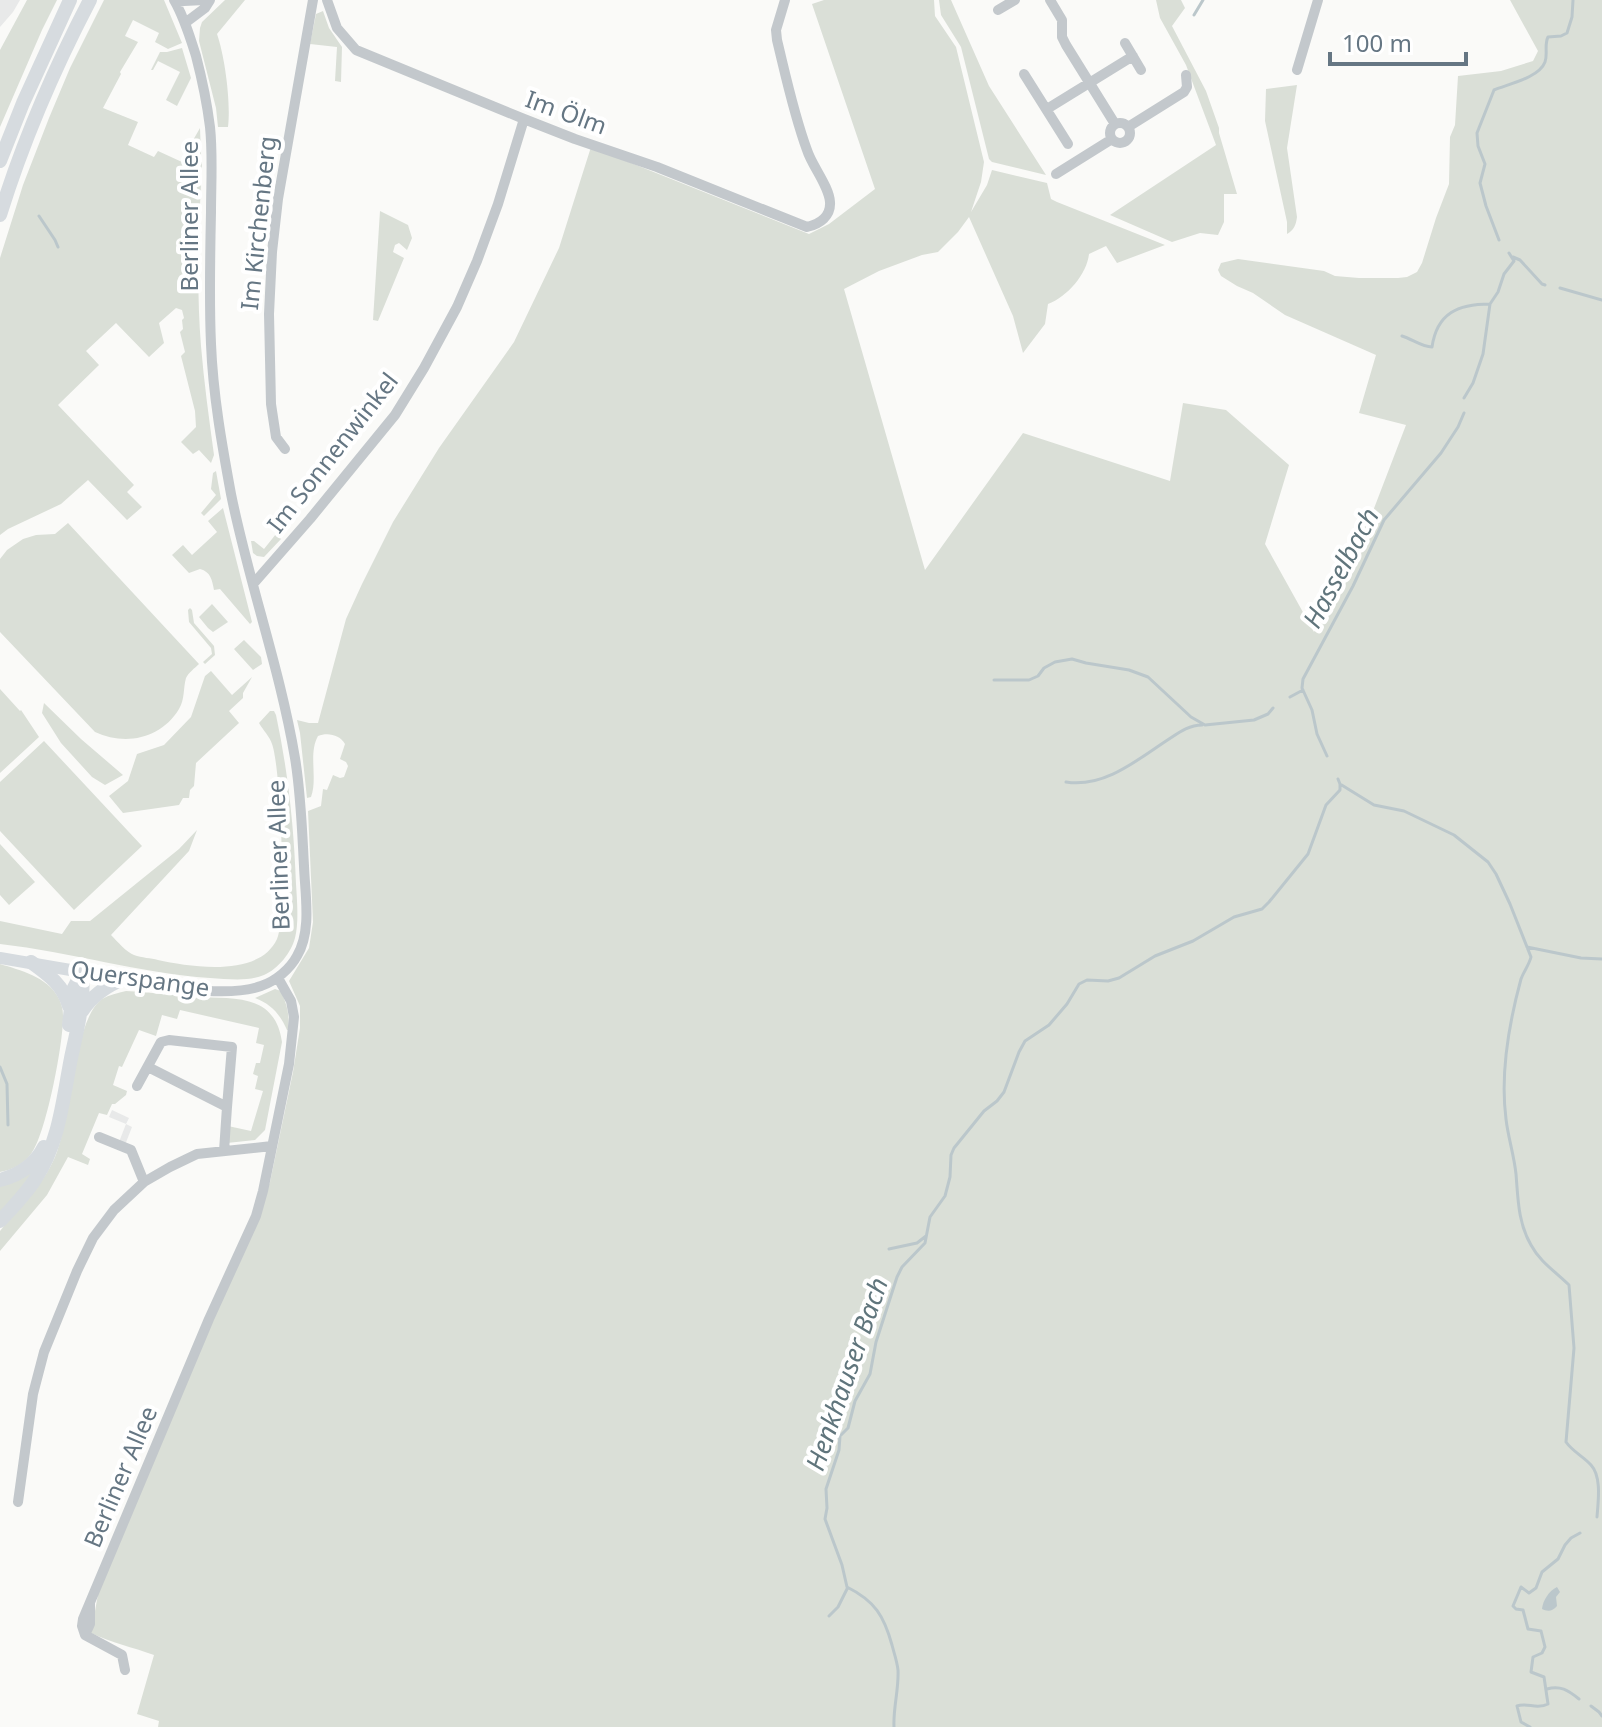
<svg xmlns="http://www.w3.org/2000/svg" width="1602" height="1727" font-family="'Noto Sans',sans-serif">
  <rect width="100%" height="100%" fill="#fafaf8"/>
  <!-- built -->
  <path fill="#e8e9e9" d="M0 0H20L13 12 0 27Z
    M112 1110 129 1118 126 1124 132 1127 125 1145 119 1142 126 1124 109 1117Z"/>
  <!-- green -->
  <path fill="#dadfd7" d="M27 0H57L42 30 0 127V50Z
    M104 0H164L182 43 168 49 155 42 159 33 133 20 125 36 138 42 120 72 121 74 103 108 138 122 128 145 154 157 158 151 182 162H202C199 223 196 284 201 346 204 382 209 419 214 455L211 463 199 450 193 454 181 442 196 427 195 411 181 356 185 352 180 332 183 329 182 320 184 318 182 310 176 308 159 323 164 343 149 357 116 323 86 351 99 365 58 405 134 485 127 492 142 507 127 520 88 480 61 504 8 529 0 535V258L23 185 49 118 70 68Z
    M225 0H245L217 34C225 57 231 103 228 127H218L216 108 199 41 200 28 202 22Z
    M824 0H934L935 16 956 47 984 162 981 182 971 212 987 185 992 170 1047 183 1051 199 1057 202 1165 245 1117 263 1106 246 1089 254C1087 274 1067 297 1048 304L1045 324 1023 353 1013 316 969 217 958 232 938 252 922 255 879 271 844 289 925 570 1023 433 1170 481 1183 403 1226 410 1289 465 1265 544 1314 632 1373 511 1406 425 1359 413 1376 355 1285 315 1253 293 1237 286 1221 276 1218 270 1221 263 1238 259 1324 271 1335 276 1359 278H1398L1407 277 1417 272 1422 263 1436 218 1449 184 1450 137 1455 125 1458 76 1501 71 1533 61 1538 51 1510 0H1602V1727H158L159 1721 137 1714 154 1655C132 1647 112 1643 91 1633L99 1589 270 1182 293 1072 300 1028V1006L289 981 309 948 313 922 308 811 321 806 323 789 327 790 333 775 340 778 344 777 348 766 346 762 340 759 345 744C340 735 328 732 318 736 308 754 318 778 311 797L307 798 300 733 297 720 309 723H318L346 619 362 584 393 522 439 448 514 342 559 248 591 147 809 234 829 224 875 189 812 4Z
    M939 0H951L989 86 1046 175 992 162 989 159 961 47 941 15Z
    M1156 0H1181L1185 8 1172 26 1206 91 1219 128V133L1237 194H1224V222L1218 235 1200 233 1172 242 1110 215 1216 145 1186 65 1160 18Z
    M323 11 329 28 342 47 341 82 335 81 337 47 310 44 316 14Z
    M182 48 191 78 177 106 166 100 180 72 158 61 153 70H151L160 52H167Z
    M1297 85 1287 148 1297 217C1296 225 1294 230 1287 234V222L1265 121 1266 89Z
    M200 128 201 155 184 156Z
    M380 211 408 225 412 238 407 250 399 243 395 245 393 252 404 258 378 321 373 320Z
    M216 471 221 499 204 516 201 513 216 495 211 489 213 473Z
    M223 508 252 622 250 624 220 589 214 590C212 580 211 572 200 569L189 573 172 555 183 545 192 555 217 532 208 521Z
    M68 523 199 664C195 668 188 673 186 678 183 689 185 699 179 709 161 739 125 746 95 732L0 632V559L7 550 23 539 36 535 55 534Z
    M276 534 281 539 264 557 257 556 253 553 251 541H254L264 549Z
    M212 604 228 622 213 632 208 628 199 617Z
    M190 608 192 610 194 623 214 646 215 655 205 664 203 662 212 654 211 648 189 622 188 610Z
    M244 640 261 657 262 664 253 670 234 649Z
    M211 671 232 695 252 677 243 693V698L229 711 239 723 196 763 194 786 190 790 189 798H183L179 805 123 813 109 796 128 781 137 754 164 745 191 717 205 676Z
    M0 689 20 711 21 710 39 737 0 773Z
    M44 703 81 739 123 775 105 785 92 777 61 743 42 713Z
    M270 711H274L276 715C288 771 294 827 296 884 297 900 299 922 295 938 291 953 278 969 264 975 247 982 228 979 210 978 139 973 71 952 0 944V921L62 934 71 921H90L179 849 197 830 189 851 111 935C118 942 126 952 134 955 142 958 151 958 158 960 191 967 259 978 277 939 287 919 281 768 272 744 270 737 263 730 259 723Z
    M44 741 142 846 74 910 0 831V782Z
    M0 844 35 882 9 905 0 895Z
    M0 964C20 970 47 977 58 997 61 1002 63 1009 63 1015 64 1041 46 1135 31 1154 24 1164 12 1170 0 1172Z
    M275 989 281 991C287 1005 290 1015 288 1030H287C280 1014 271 1004 255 998Z
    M126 991C148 992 171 995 194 997 232 999 275 992 282 1042L265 1130 255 1140 227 1143 228 1126 251 1131 263 1091 255 1089 258 1076 253 1074 256 1063H260L264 1045 256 1043 259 1028 180 1010 177 1019 162 1015 156 1036 139 1030 122 1067 119 1066 113 1085 127 1091 126 1095 115 1104H112L107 1115 99 1113 82 1154 90 1159 88 1165 68 1157 47 1195 0 1251V1231C20 1207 42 1187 55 1157 71 1121 73 1020 102 999 109 995 118 993 126 991Z
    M45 1156 0 1216V1183Z"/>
  <!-- water -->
  <path fill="#bbc7cb" d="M1557 1587 1560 1592 1556 1597 1557 1606C1553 1611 1548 1612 1542 1609 1543 1600 1549 1591 1557 1587Z"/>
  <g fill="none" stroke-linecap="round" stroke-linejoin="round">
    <!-- stream -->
    <path stroke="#bbc7cb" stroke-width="3" d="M1194 15 1203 0
      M39 216 55 240 58 247
      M1499 240 1486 206 1480 183 1485 164 1478 146 1477 133 1494 90C1508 84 1539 78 1545 62 1548 54 1544 45 1548 37L1561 36 1567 33 1572 17 1573 0
      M1513 257 1520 260 1542 284 1545 285
      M1560 288 1602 300
      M1402 336C1412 339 1422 347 1432 347 1437 313 1458 304 1490 304
      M1464 398 1473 383 1483 354 1490 304 1498 292 1504 274 1514 261 1509 253
      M994 680H1029L1038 676 1044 668 1055 662 1072 659 1086 663 1129 670 1148 677 1191 717 1205 725 1254 720 1268 714 1273 708
      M1290 697 1303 690
      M1327 756 1317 734 1312 710 1302 688 1303 679 1353 586 1384 520 1441 453 1458 427 1464 413
      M1338 779 1340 784 1374 805 1404 811 1454 835 1488 862 1496 874 1510 904 1531 957C1529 965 1524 971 1521 979 1509 1023 1500 1073 1506 1119 1508 1137 1514 1155 1516 1174 1518 1198 1518 1223 1531 1245 1540 1262 1556 1272 1569 1285L1574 1348 1566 1442C1573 1452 1583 1456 1591 1465 1602 1477 1598 1502 1597 1517
      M1066 782C1102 788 1135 762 1163 743 1176 735 1187 725 1202 725
      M1527 947 1581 958 1602 959
      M0 1067 7 1084 8 1125
      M889 1249 917 1243 926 1236
      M829 1616 838 1607 847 1589
      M1547 1689C1560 1685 1568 1690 1579 1699
      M1591 1706 1599 1712 1602 1716
      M894 1727C893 1708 899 1689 898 1670 897 1661 894 1653 892 1645 884 1616 875 1601 847 1587L842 1565 825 1519 827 1508 826 1489 839 1450 840 1436 848 1428 855 1401 870 1374 876 1342 897 1277 902 1267 925 1243 930 1217 945 1196 950 1177 951 1155 954 1148 984 1111 997 1101 1004 1092 1019 1052 1025 1041 1049 1025 1067 1004 1079 984 1087 980 1108 981 1119 978 1155 956 1193 941 1234 917 1262 909 1269 902 1308 854 1326 805 1340 790V784
      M1530 1727 1521 1722 1517 1706C1527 1702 1537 1710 1548 1704L1544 1677 1531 1672 1533 1657 1542 1653 1545 1647 1541 1631 1528 1629 1523 1610 1516 1609 1513 1606 1521 1587 1529 1593 1536 1588 1542 1572 1558 1559 1565 1545 1571 1538 1580 1533"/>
    <!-- minor -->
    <path stroke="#c3c8cc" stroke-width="10" d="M327 0 337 28 356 50 524 119 575 139 657 167 807 227C820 224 831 216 830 202 829 186 812 166 807 150 794 115 786 77 777 40L776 30 785 0
      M1050 0 1062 20V37L1066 45 1115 124
      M176 3 184 1 204 0
      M998 10 1015 0
      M185 23 205 8 210 0
      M1125 43 1141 70
      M1297 70 1318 0
      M1024 74 1068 144
      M1047 109 1133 56
      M1110 133a10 10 0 1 1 20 0a10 10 0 1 1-20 0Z
      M1128 127 1184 92 1187 87 1186 75
      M1056 174 1112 139
      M285 449 276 437 271 404 269 314 272 252 278 199 313 0
      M254 583 310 519 395 415 424 368 457 307 477 261 498 204 524 119
      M82 972C127 980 220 1001 261 986 276 981 290 969 297 956 312 931 305 894 304 866 302 830 301 794 295 758 280 669 249 583 231 494 222 445 213 395 211 344 209 300 210 256 211 212 211 184 213 155 210 127 207 103 202 79 196 56 190 37 184 17 174 0
      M137 1086 161 1042 169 1040 232 1047 227 1107 148 1067
      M99 1137 131 1150 144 1182
      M224 1151 227 1107
      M18 1502 33 1394 44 1352 77 1271 93 1238 114 1210 144 1182 170 1167 197 1154 272 1146
      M85 1635 90 1624V1603
      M125 1670 122 1655 85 1635 82 1626 83 1619 209 1319 256 1216 263 1191 289 1064 294 1017 291 1001 278 978"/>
    <!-- major -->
    <path stroke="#d6dbdf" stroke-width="12" d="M0 958 82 972"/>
    <!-- highway -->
    <path stroke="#d6dbdf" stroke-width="14" d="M0 161 23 103 70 0
      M0 215C23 141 54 69 90 0
      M31 962C49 975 63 985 69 1006
      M82 1011C92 996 106 986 123 979
      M69 1025 73 990 82 972
      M0 1180C19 1175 35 1165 44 1147
      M0 1221C13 1207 26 1194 36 1178 59 1143 63 1099 71 1058 77 1030 85 1000 82 972"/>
  </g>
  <g text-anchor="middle" stroke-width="8" stroke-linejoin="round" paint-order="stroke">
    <!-- street labels -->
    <g font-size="24" fill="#657683" stroke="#fff">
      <text transform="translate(566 113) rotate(20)" y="8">Im Ölm</text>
      <text transform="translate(190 216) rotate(-90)" y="8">Berliner Allee</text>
      <text transform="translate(259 223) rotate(-84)" y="8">Im Kirchenberg</text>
      <text transform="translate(333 453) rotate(-52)" y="8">Im Sonnenwinkel</text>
      <text transform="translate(279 855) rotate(-92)" y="8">Berliner Allee</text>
      <text transform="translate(140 979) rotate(8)" y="8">Querspange</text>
      <text transform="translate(121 1477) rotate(-67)" y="8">Berliner Allee</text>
    </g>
    <!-- water labels -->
    <g font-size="26" font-style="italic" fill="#60757c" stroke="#fff">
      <text transform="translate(1341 568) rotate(-62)" y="9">Hasselbach</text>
      <text transform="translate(847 1374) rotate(-71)" y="9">Henkhauser Bach</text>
    </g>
  </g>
  <!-- scale -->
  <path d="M1330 52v12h136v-12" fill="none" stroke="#657683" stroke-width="4"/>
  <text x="1342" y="52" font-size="24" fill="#657683" stroke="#ffffff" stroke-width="6" paint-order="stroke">100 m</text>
</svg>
